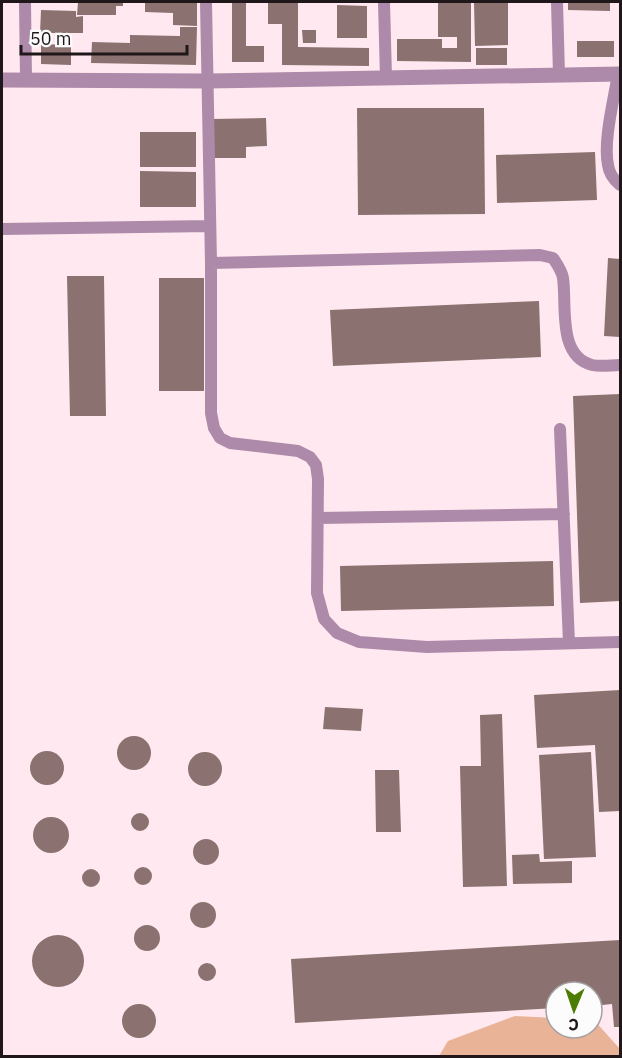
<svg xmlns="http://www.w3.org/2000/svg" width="622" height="1058" font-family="'IBM Plex Sans',sans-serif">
  <rect width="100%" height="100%" fill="#ffe8ef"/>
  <!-- green -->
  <path fill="#e8b396" d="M515 1016 556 1018V1028H592L593 1019 620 1049V1056H439L448 1041Z"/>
  <!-- building -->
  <path fill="#8b716f" d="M78 2H123V6H116V15H77Z
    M145 2H197V26L173 25V13L145 12Z
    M232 2H246V46H264V62H232Z
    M268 2H298V47L369 48V66L282 65V24H268Z
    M438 2H471V62L397 61V39H442V48H457V37H438Z
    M474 2H508V45L475 46Z
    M568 2H610V11L568 10Z
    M337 5 367 6V38H337Z
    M41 10 76 11V17L83 16V33H40Z
    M180 27H197L196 65 91 63 92 42 130 43V35L180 36Z
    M302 30H316V43H303Z
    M577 41H614V57H577Z
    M41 44 71 45V65L41 64Z
    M476 48H507V65H476Z
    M357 108H484L485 214 358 215Z
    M266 118 267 146 246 147V158H212L211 119Z
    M140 132H196V167H140Z
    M595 152 597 200 497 203 496 155Z
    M140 171 196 172V207H140Z
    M608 258 620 259V337L604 336Z
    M67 276H104L106 416H70Z
    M159 278H204V391H159Z
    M539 301 541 357 333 366 330 310Z
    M620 394V601L580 603 573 396Z
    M553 561 554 606 341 611 340 566Z
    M620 690V811L599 812 595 745 537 748 534 695Z
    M325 707 363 709 361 731 323 729Z
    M502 714 507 886 463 887 460 766H481L480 715Z
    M117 753a17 17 0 1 1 34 0a17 17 0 1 1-34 0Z
    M30 768a17 17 0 1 1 34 0a17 17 0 1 1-34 0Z
    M188 769a17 17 0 1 1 34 0a17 17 0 1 1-34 0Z
    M591 752 596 857 544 859 539 755Z
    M375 770H399L401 832H376Z
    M131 822a9 9 0 1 1 18 0a9 9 0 1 1-18 0Z
    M33 835a18 18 0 1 1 36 0a18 18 0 1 1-36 0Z
    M193 852a13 13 0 1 1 26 0a13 13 0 1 1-26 0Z
    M539 854 540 862 572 861V883L513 884 512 855Z
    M134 876a9 9 0 1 1 18 0a9 9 0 1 1-18 0Z
    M82 878a9 9 0 1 1 18 0a9 9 0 1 1-18 0Z
    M190 915a13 13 0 1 1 26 0a13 13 0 1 1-26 0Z
    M134 938a13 13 0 1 1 26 0a13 13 0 1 1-26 0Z
    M32 961a26 26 0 1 1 52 0a26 26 0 1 1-52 0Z
    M620 940V1027H614L612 1004 592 1006V992H556V1008L295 1023 291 959Z
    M198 972a9 9 0 1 1 18 0a9 9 0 1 1-18 0Z
    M122 1021a17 17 0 1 1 34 0a17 17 0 1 1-34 0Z"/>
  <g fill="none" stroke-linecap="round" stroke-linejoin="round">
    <!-- service -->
    <path stroke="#ad8aa9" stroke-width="12" d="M25 2 26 79
      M206 2 211 263V413L214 428 220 438 230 443 298 451 310 457 316 465 318 479 317 593 324 619 337 633 359 642 427 647 620 642
      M384 2 386 78
      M557 2 559 75
      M618 74C614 99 603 141 608 165 609 173 614 180 620 185
      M2 229 210 226
      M211 263 540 255 553 258C557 264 562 271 563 278 567 305 557 356 592 365 601 367 612 365 620 365
      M560 429 569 643
      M318 518 564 514"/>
    <!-- minor -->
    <path stroke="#ad8aa9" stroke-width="15" d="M2 80 207 81 620 74"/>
  </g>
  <!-- border -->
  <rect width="622" height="1058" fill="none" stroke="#20171a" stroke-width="6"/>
  <!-- north arrow -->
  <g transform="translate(574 1010) rotate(182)"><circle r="28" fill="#fcfcfc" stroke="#a4a0a2" stroke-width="1.5"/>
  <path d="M0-4.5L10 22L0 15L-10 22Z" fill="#4d7c04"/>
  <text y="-9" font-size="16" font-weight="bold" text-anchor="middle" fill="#20171a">С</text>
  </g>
  <!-- scale -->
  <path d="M21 45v9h166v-9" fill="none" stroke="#20171a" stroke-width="3"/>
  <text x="30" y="45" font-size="18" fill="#20171a" stroke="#fcfcfc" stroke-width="4.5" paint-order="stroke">50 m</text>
</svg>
